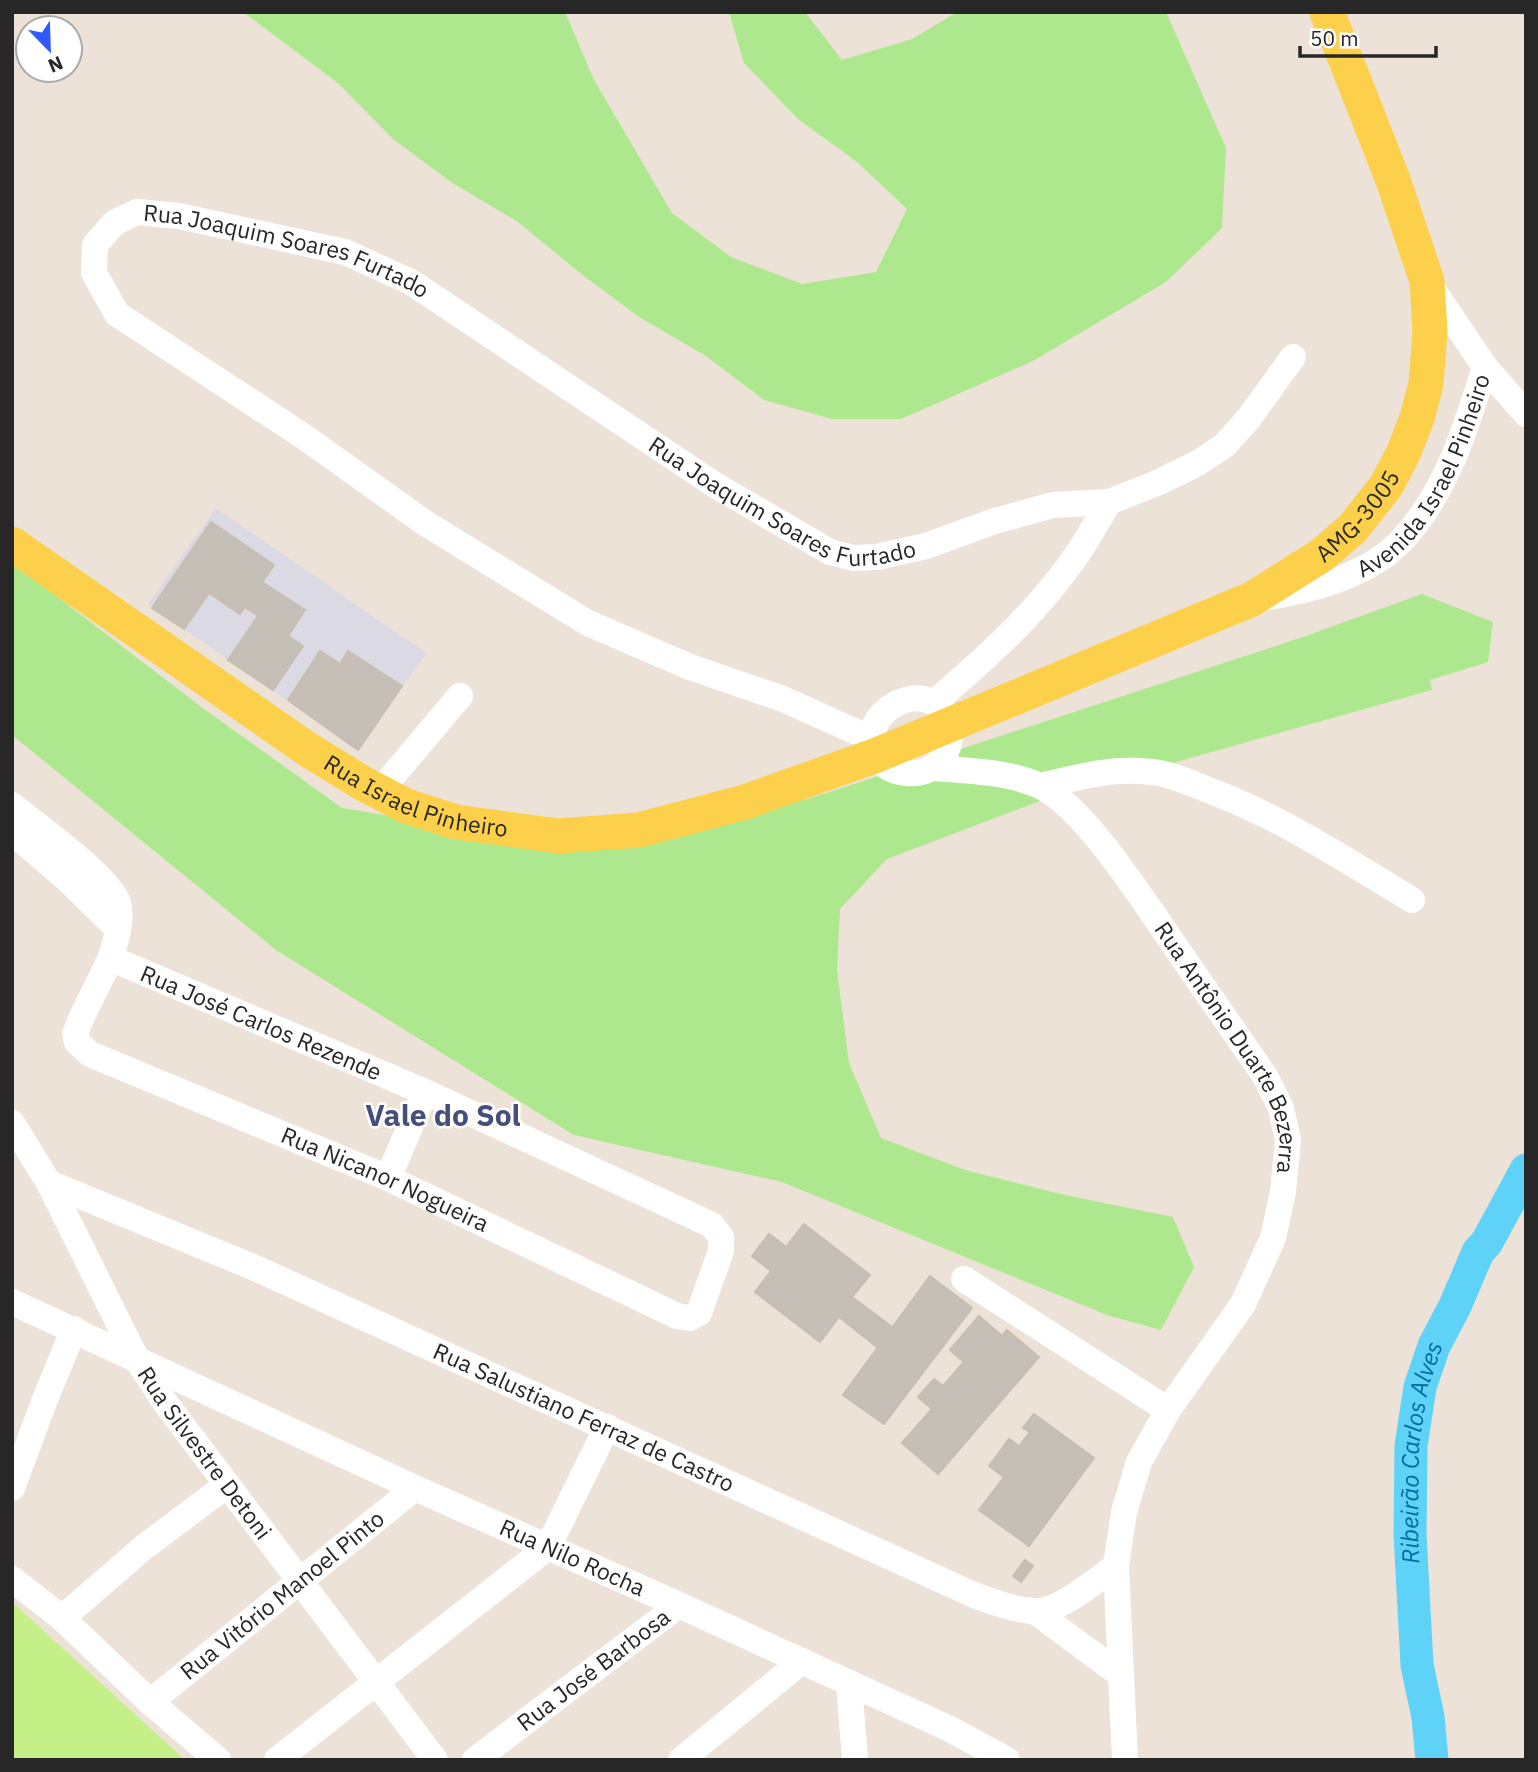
<svg xmlns="http://www.w3.org/2000/svg" width="1538" height="1772" font-family="'IBM Plex Sans',sans-serif">
  <rect width="100%" height="100%" fill="#ece2d7"/>
  <!-- industrial -->
  <path fill="#dbd9e3" d="M216 508 426 653 358 750 148 604Z"/>
  <!-- green -->
  <path fill="#aee88e" d="M243 12H565L594 80 672 213 731 257 802 284 876 272 907 209 857 162 798 119 744 63 729 12H805L842 60 912 39 957 12H1166L1226 148 1222 228 1166 282 1033 361 901 419H832L764 400 706 356 639 317 580 273 518 222 451 182 393 139 339 84Z
    M12 562 200 706 342 808 480 831 576 850 811 798 1303 637 1422 594 1493 622 1488 662 1430 680 1432 690 1048 798 887 859 840 909 837 970 849 1063 881 1138 965 1170 1065 1195 1173 1217 1194 1267 1161 1330 1107 1315 782 1182 574 1135 276 950 12 735Z"/>
  <!-- pitch -->
  <path fill="#c5f088" d="M12 1602 185 1760H12Z"/>
  <g fill="none" stroke-linecap="round" stroke-linejoin="round">
    <!-- river -->
    <path stroke="#5fd2f8" stroke-width="33" id="s1" d="M1432 1760 1428 1717 1417 1665 1410 1534 1411 1446 1420 1387 1434 1346 1455 1306 1478 1252 1487 1242 1526 1170"/>
  </g>
  <!-- building -->
  <path fill="#c6bfb7" stroke="#c6beb1" stroke-width="2" d="M211 522 274 565 240 614 209 593 184 629 152 608Z
    M262 582 305 610 288 636 245 607Z
    M258 616 303 646 273 690 228 660Z
    M320 651 340 664 348 651 402 686 358 750 288 700Z
    M804 1224 870 1275 852 1297 892 1327 877 1347 839 1317 820 1342 755 1292 771 1271 752 1256 769 1234 786 1247Z
    M930 1276 972 1308 884 1424 843 1395Z
    M979 1316 1002 1336 1007 1330 1039 1357 938 1474 902 1443 932 1409 918 1397 934 1379 943 1386 964 1362 950 1350Z
    M1034 1414 1094 1458 1029 1546 979 1510 1004 1477 989 1466 1009 1439 1019 1446 1030 1432 1023 1428Z
    M1025 1560 1033 1566 1021 1582 1013 1576Z"/>
  <g fill="none" stroke-linecap="round" stroke-linejoin="round">
    <!-- minor -->
    <g stroke="#fff" stroke-width="26">
      <path d="M1427 281 1485 367 1526 414"/>
      <path id="s2" d="M1260 598C1307 592 1369 576 1402 540 1446 493 1466 428 1485 367"/>
      <path d="M914 698C968 699 958 778 907 773 860 769 859 708 914 698Z"/>
      <path d="M935 702C981 662 1028 621 1065 571 1082 550 1095 525 1109 502"/>
      <path id="s3" d="M872 739 783 699 690 667 588 623 425 523 303 436 117 314 94 273 95 245 114 223 137 212 179 216 345 252 411 282 715 485 830 552 854 558 877 557 926 546 995 521 1053 505 1109 502 1157 483 1198 463 1225 445 1249 418 1293 357"/>
      <path id="s4" d="M932 768C964 770 1013 772 1042 787 1084 809 1134 887 1162 927 1196 977 1230 1026 1265 1076L1281 1108 1288 1140 1283 1192 1273 1238 1243 1304 1168 1410 1139 1462 1124 1512 1116 1566 1125 1760"/>
      <path d="M1041 786C1078 777 1113 767 1152 772 1171 774 1191 783 1208 790 1281 817 1346 860 1412 900"/>
      <path d="M379 792 460 696"/>
      <path id="s5" d="M12 805C37 826 109 876 118 903 123 920 115 945 109 961 98 986 84 1009 75 1034L77 1042 90 1054 388 1178 677 1316 690 1318 699 1313 721 1251V1237L712 1225 425 1092 110 958"/>
      <path d="M12 832 68 880 118 929"/>
      <path id="s6" d="M12 1123 49 1183 136 1358 164 1401 435 1760"/>
      <path d="M388 1178 425 1092"/>
      <path id="s7" d="M49 1183 253 1267 974 1595C993 1602 1014 1610 1034 1611 1058 1613 1096 1580 1116 1566"/>
      <path d="M964 1279 1168 1410"/>
      <path id="s8" d="M12 1302 415 1488 679 1605 950 1729 1007 1760"/>
      <path d="M12 1488 44 1402 74 1329"/>
      <path d="M12 1579 62 1618 150 1702 218 1760"/>
      <path d="M1036 1612 1121 1675"/>
      <path d="M62 1618 143 1548 227 1485"/>
      <path d="M849 1683 855 1760"/>
      <path id="s9" d="M150 1702 415 1488"/>
      <path d="M277 1760 548 1547 607 1427"/>
      <path id="s10" d="M475 1760 679 1605"/>
      <path d="M681 1760 802 1661"/>
    </g>
    <!-- major -->
    <path stroke="#fcd04b" stroke-width="35" id="s11" d="M12 544 307 749 364 784 406 806 456 822 558 836 639 830 745 802 877 755 1252 599 1322 555 1353 528 1386 486 1403 454 1417 418 1426 384 1430 332 1427 281 1393 180 1327 12"/>
  </g>
  <g text-anchor="middle" stroke-width="5" stroke-linejoin="round" paint-order="stroke">
    <!-- street labels -->
    <g font-size="23" fill="#272727" stroke="#fff">
      <text dy="8" stroke="none"><textPath href="#s3" startOffset="1155">Rua Joaquim Soares Furtado</textPath></text>
      <text dy="8" stroke="none"><textPath href="#s2" startOffset="222">Avenida Israel Pinheiro</textPath></text>
      <text dy="8" stroke="none"><textPath href="#s3" startOffset="1722">Rua Joaquim Soares Furtado</textPath></text>
      <text dy="8" stroke="none"><textPath href="#s11" startOffset="1502">AMG-3005</textPath></text>
      <text dy="8" stroke="none"><textPath href="#s11" startOffset="480">Rua Israel Pinheiro</textPath></text>
      <text transform="translate(261 1023) rotate(23)" y="8">Rua José Carlos Rezende</text>
      <text dy="8" stroke="none"><textPath href="#s4" startOffset="438">Rua Antônio Duarte Bezerra</textPath></text>
      <text dy="8" stroke="none"><textPath href="#s5" startOffset="632">Rua Nicanor Nogueira</textPath></text>
      <text dy="8" stroke="none"><textPath href="#s7" startOffset="584">Rua Salustiano Ferraz de Castro</textPath></text>
      <text dy="8" stroke="none"><textPath href="#s6" startOffset="383">Rua Silvestre Detoni</textPath></text>
      <text dy="8" stroke="none"><textPath href="#s8" startOffset="616">Rua Nilo Rocha</textPath></text>
      <text dy="8" stroke="none"><textPath href="#s9" startOffset="170">Rua Vitório Manoel Pinto</textPath></text>
      <text dy="8" stroke="none"><textPath href="#s10" startOffset="149">Rua José Barbosa</textPath></text>
    </g>
    <!-- water labels -->
    <g font-size="24" font-style="italic" fill="#026ca0" stroke="#fff">
      <text dy="8" stroke="none"><textPath href="#s1" startOffset="310">Ribeirão Carlos Alves</textPath></text>
    </g>
    <!-- district labels -->
    <g font-size="30" font-weight="bold" fill="#454f7b" stroke="#fff">
      <text x="443" y="1126">Vale do Sol</text>
    </g>
  </g>
  <!-- border -->
  <rect width="1538" height="1772" fill="none" stroke="#272727" stroke-width="28"/>
  <!-- north arrow -->
  <g transform="translate(49 49) rotate(157)"><circle r="33" fill="#ffffff" stroke="#a9a9a9" stroke-width="2"/>
  <path d="M0-5L12 26L0 18L-12 26Z" fill="#305aff"/>
  <text y="-10" font-size="19" font-weight="bold" text-anchor="middle" fill="#272727">N</text>
  </g>
  <!-- scale -->
  <path d="M1300 46v10h136v-10" fill="none" stroke="#272727" stroke-width="3.5"/>
  <text x="1310" y="46" font-size="21" fill="#272727" stroke="#ffffff" stroke-width="5" paint-order="stroke">50 m</text>
</svg>
